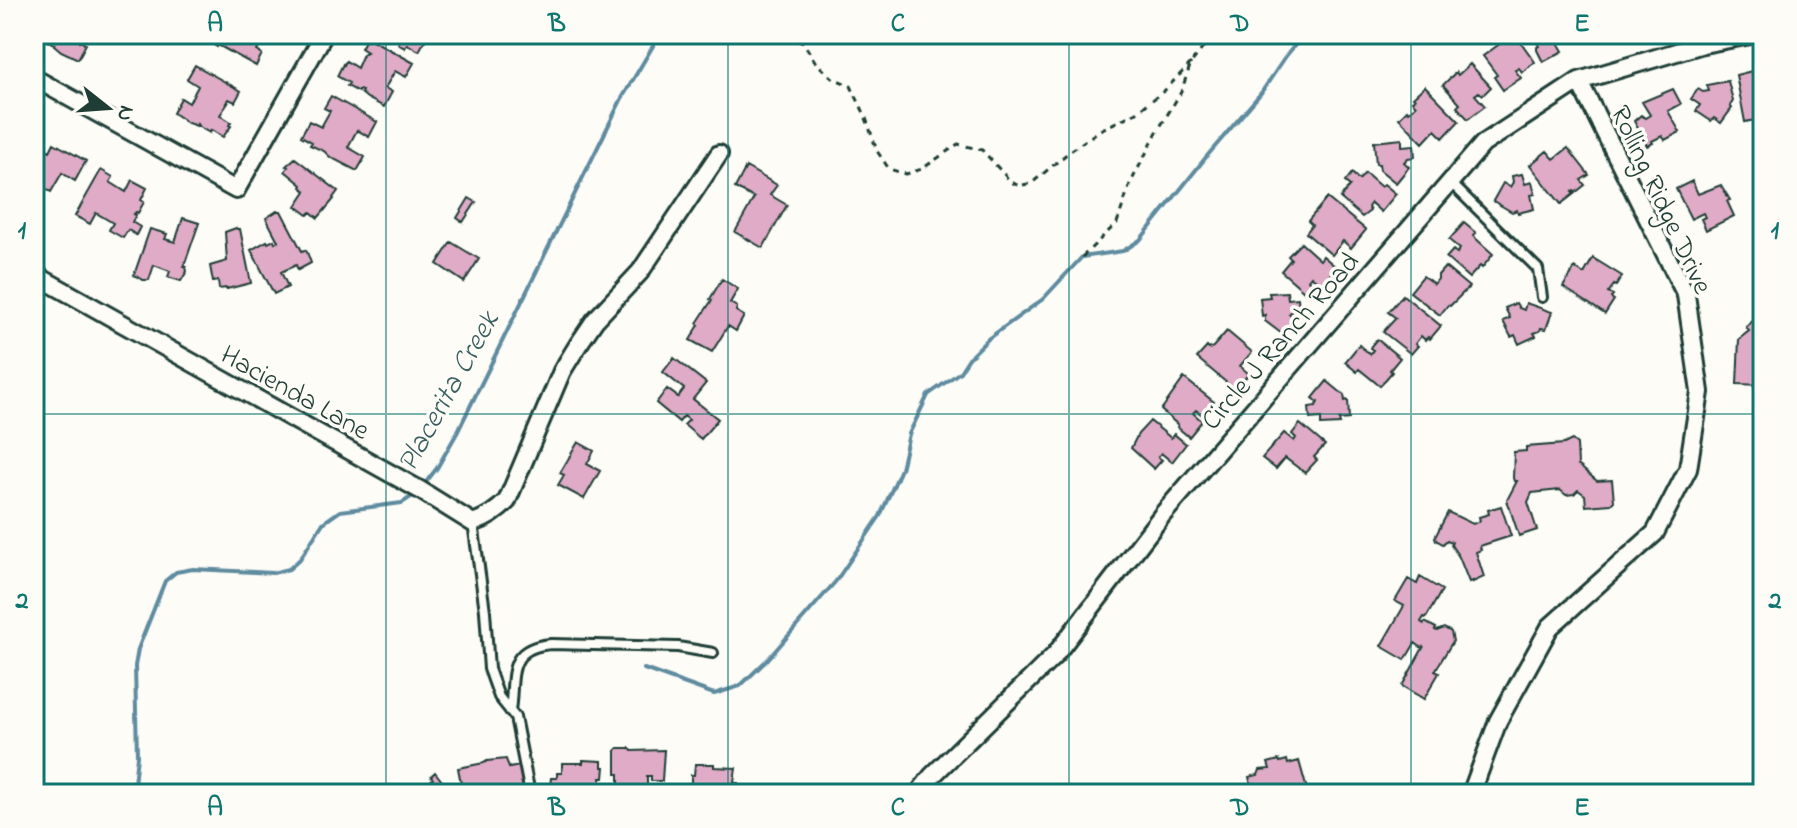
<svg xmlns="http://www.w3.org/2000/svg" width="1797" height="828" font-family="'Indie Flower',sans-serif">
  <rect width="100%" height="100%" fill="#fdfcf7"/>
  <filter id="ink" filterUnits="userSpaceOnUse"><feTurbulence type="fractalNoise" baseFrequency=".0125" numOctaves="2"/><feDisplacementMap in="SourceGraphic" scale="16" xChannelSelector="R" yChannelSelector="G"/><feConvolveMatrix kernelMatrix="1 2 1 2 8 2 1 2 1" color-interpolation-filters="sRGB"/></filter>
  <g filter="url(#ink)">
    <g fill="none" stroke-linecap="round" stroke-linejoin="round">
      <!-- stream -->
      <path stroke="#5e8b9f" stroke-width="4" d="M423 486 437 468 457 433 621 100 660 34
        M644 669 714 694 740 686 768 659 836 581 880 516 901 469 909 434 928 395 960 372 969 358 989 338 1043 299 1082 257 1123 251 1140 240 1207 156 1261 93 1286 56 1304 34
        M133 794 137 756 135 666 138 649 165 581 176 572 193 569 273 573 289 569 300 559 323 523 340 511 402 503 417 493"/>
    </g>
    <!-- building -->
    <path fill="#dfabc6" stroke="#1f3d34" stroke-width="2" d="M41 34H82L78 40 86 44 78 59 61 51 54 45 55 44 41 38 43 35Z
      M213 34H283L277 41 266 35 257 51 262 54 256 66 218 45 217 47 211 43 212 42 210 40Z
      M389 34H422L427 37 419 51 407 44 405 48 398 44 400 40Z
      M1510 34H1515L1535 62 1522 72 1519 68 1515 70 1521 78 1503 90 1494 77 1497 75 1483 56 1501 43 1500 41Z
      M1532 34H1573L1563 40 1561 36 1556 39 1563 51 1543 62 1537 50V47L1539 46Z
      M367 37 414 63 406 77 395 71 385 88 392 92 384 107 367 98 361 93 362 91 359 90 358 92 347 86 349 83 337 76 343 64 344 65 346 61 357 68 363 54 367 52 361 48Z
      M1470 64 1491 87 1483 95 1479 92 1475 95 1485 106 1468 119 1457 107 1460 104 1443 85 1456 72 1458 75Z
      M195 65 241 91 235 102 229 99 227 103H228L220 115 231 122 229 125 231 126 223 137 211 130 210 133 199 127 197 124V126L188 123 173 113 181 98 189 103 198 86 187 79Z
      M1756 70 1758 80 1763 78V115L1759 116 1760 119 1745 122 1736 75Z
      M1728 81 1733 101 1730 106 1732 108 1721 123 1714 118 1711 121 1696 111 1700 105 1691 99 1698 89 1703 92 1709 91 1707 85Z
      M1425 86 1459 121 1443 138 1435 130 1423 143 1399 118 1407 110 1409 112 1416 105 1412 101 1415 99 1413 97Z
      M1673 89 1681 104 1668 111 1680 132 1665 140 1662 136 1652 141 1653 143 1647 146 1634 121 1641 115 1645 118 1650 115 1642 102Z
      M331 96 377 122 369 137 357 130 348 147 365 157 357 171 330 157 324 151 310 145 312 142 301 136 309 121 321 127 330 111 324 108Z
      M1402 139V146L1414 145 1415 157 1408 158 1404 162 1409 167 1396 183 1380 170 1379 164H1376L1374 142Z
      M54 143 86 161 75 181 62 173 51 192 34 183V149L36 145 50 151Z
      M1568 148 1589 175 1581 180 1585 185 1575 193 1574 191 1572 192 1574 194 1561 204 1530 165 1547 151 1554 159Z
      M295 158 338 191 333 198 334 199 318 218 311 212 308 215 296 206 306 191 301 187 302 185 285 171 288 167 286 166Z
      M746 167 777 185 770 195 787 205 763 248 735 232 754 198 735 188Z
      M101 170 113 177 110 182 126 192 132 180 147 188 141 200 144 202 138 213 136 212 134 214 136 215 132 222 140 227 136 235 128 230 123 238 109 230 113 223 96 213 90 224 75 216Z
      M1352 173 1359 180 1365 173 1381 187 1384 184 1396 194 1381 212 1371 203 1368 207 1370 211 1362 217 1340 198 1350 186 1345 182Z
      M1522 174 1525 184 1532 182 1535 194 1531 195 1534 209 1518 213 1517 210 1512 212 1493 201 1503 183 1510 187 1513 182 1512 176Z
      M1692 181 1698 194 1721 185 1730 200 1727 201 1734 216 1706 230 1701 219 1705 217 1703 213 1691 219 1676 189Z
      M469 198 476 202 463 222 457 218Z
      M1327 198 1366 230 1351 248 1343 241 1332 255 1306 233 1312 225 1308 221Z
      M277 211H281L302 251 305 250 307 252 311 263 298 270 296 265 281 272 288 287 274 294 251 250 267 241 268 243 274 240 275 243 278 241 266 218Z
      M183 218 199 223 184 266 186 267 187 271 181 281 168 277 170 271 154 265 149 280H143L134 275 150 229 167 234 165 239 175 242Z
      M1464 223 1476 233 1473 236 1493 254 1482 268 1480 266 1469 278 1446 258 1453 250 1457 253 1460 249 1449 240Z
      M236 228 237 229H240L251 283 227 289V288L219 289 218 281 213 282 210 266 227 261 225 232Z
      M451 242 479 259 464 282 437 264Z
      M1301 243 1320 260 1323 256 1336 267 1322 285 1311 276 1308 280 1311 283 1304 291 1281 271 1291 259 1288 256Z
      M1593 258 1622 276 1616 286 1614 285 1608 293 1613 295 1611 298 1614 300 1605 314 1563 287 1575 268 1584 274Z
      M1445 267 1469 287 1450 306 1448 305 1440 315 1410 292 1423 276 1434 284 1438 279V275Z
      M722 279 738 289 730 303 737 307 736 311 744 316 736 331 728 326 712 352 690 340 699 325 697 323 712 300 710 299Z
      M1287 292 1288 299 1298 298 1299 308 1292 309 1293 310 1289 314 1295 319 1282 334 1265 321V315L1262 316 1260 298 1270 297 1269 293Z
      M1403 295 1441 326 1430 339 1428 337 1425 340 1421 336 1415 344 1418 346 1411 354 1383 332 1396 318 1388 312Z
      M1516 303 1519 308 1524 310 1526 303 1552 312 1546 329 1541 328 1540 331 1534 333 1536 336 1519 344 1515 335 1511 337 1503 321 1510 318 1505 308Z
      M1763 312V385L1737 384 1739 339 1749 331 1746 327Z
      M1227 331 1252 352 1240 366 1249 374 1234 389 1197 358 1207 347 1209 349 1213 347Z
      M1376 340H1378L1400 358 1390 370 1392 372 1380 386 1359 369 1357 372 1345 362 1359 345 1370 354 1373 350 1370 348 1371 346Z
      M674 358 706 383 693 399 718 419 701 439 684 425 689 420 684 416 679 422 656 403 667 389 678 397 684 389 663 372Z
      M1184 378 1214 402 1204 415H1202L1196 410 1193 413 1202 421 1189 437 1177 427 1178 425 1161 410Z
      M1327 381 1344 395 1345 401 1348 400 1349 419 1339 420 1340 424 1321 425V418L1310 419 1309 407 1316 406 1318 402 1313 398Z
      M1150 421 1171 438 1174 434 1186 444 1172 462 1161 453 1158 457 1162 460 1154 469 1131 448 1138 434Z
      M1300 424 1325 445 1314 457 1317 460 1305 473 1285 458 1276 469 1262 458 1284 433 1294 441 1296 438 1292 434Z
      M1572 440 1577 444 1578 465 1597 481 1612 480 1614 501 1611 504 1586 506 1585 495 1578 490 1574 494 1566 495 1560 490 1532 493 1528 502 1537 530 1519 536 1507 500 1517 481H1514L1513 478 1514 452 1526 451V447L1564 444Z
      M578 442 594 451 587 464 600 471 584 499 558 485 564 475 560 473Z
      M1501 506 1511 536 1480 546 1481 550 1476 552 1484 577 1473 582V581L1469 582 1459 557 1451 545 1452 542 1447 540 1443 544 1436 540 1435 537 1448 512 1473 524 1480 521 1479 517 1489 514 1488 510Z
      M1420 577 1442 590 1426 618 1424 617 1421 622 1424 624 1425 622 1436 628 1435 630 1437 631 1444 628 1451 632 1453 641 1435 671 1439 673 1424 699 1402 686 1424 646 1422 648 1415 643 1405 660 1381 646 1404 606 1395 601 1408 579 1417 584Z
      M618 748H630L632 751 664 750 662 781H651V776H647V791L619 789V774H616V750Z
      M506 759 509 768 520 766 525 791 509 794 508 790H503L504 793 492 794 491 789 463 794 458 768 484 763 487 761Z
      M583 760 602 761V767H605L604 778H601V783H604V794H549V787H557L550 786 551 778H557V773H562V763H583Z
      M1279 760 1280 762 1287 760 1288 764 1299 761 1308 793 1253 794 1249 777 1258 775 1260 770 1270 769 1268 763Z
      M695 764H714V767L736 768 734 783H738V794H691L694 793V787H691V775H694Z
      M435 772 452 794H415L419 790V789L433 779 431 776Z"/>
    <g fill="none" stroke-linecap="round" stroke-linejoin="round">
      <defs>
        <path id="lane" d="M1450 182 1538 269 1542 297
          M473 523 485 611 489 669 499 697 515 717 530 794
          M510 711C515 677 505 648 551 644L678 647 713 653"/>
        <path id="street" d="M34 78 236 190 324 34
          M34 274 420 490 473 523C487 518 497 512 507 501L562 371 578 345 595 320 640 272 719 154
          M918 794 932 776 1055 655 1163 514 1483 144 1579 81 1703 44 1756 34
          M1471 794 1498 721 1550 627 1655 533 1688 469 1700 392 1686 295 1579 81"/>
      </defs>
      <!-- lane casing -->
      <use href="#lane" stroke="#1f3d34" stroke-width="14"/>
      <!-- street casing -->
      <use href="#street" stroke="#1f3d34" stroke-width="22"/>
      <!-- path -->
      <path stroke="#1f3d34" stroke-width="3" stroke-dasharray="6 6" stroke-linecap="butt" d="M787 34 803 42 816 63 833 78 851 86 865 115 877 151 889 169 906 174 922 169 958 144 982 150 1011 182 1019 186 1032 183 1069 152 1100 130 1137 112 1165 90 1191 63
        M1082 257 1117 223 1130 184 1157 132 1181 92 1191 63 1214 34"/>
      <!-- lane -->
      <use href="#lane" stroke="#fdfcf7" stroke-width="8"/>
      <!-- street -->
      <use href="#street" stroke="#fdfcf7" stroke-width="16"/>
    </g>
  </g>
  <!-- grid -->
  <path fill="none" stroke="#0f766e" stroke-width="2" stroke-opacity="0.55" d="M386 34V794M728 34V794M1069 34V794M1411 34V794M34 414H1763"/>
  <g text-anchor="middle" stroke-width="7" stroke-linejoin="round" paint-order="stroke">
    <!-- street labels -->
    <g font-size="28" fill="#1f3d34" stroke="#fdfcf7">
      <text transform="translate(1663 199) rotate(65)" y="10">Rolling Ridge Drive</text>
      <text transform="translate(1279 340) rotate(-49)" y="10">Circle J Ranch Road</text>
      <text transform="translate(296 391) rotate(29)" y="10">Hacienda Lane</text>
    </g>
    <!-- water labels -->
    <g font-size="30" font-style="italic" fill="#395e60" stroke="#fdfcf7">
      <text transform="translate(447 391) rotate(-61)" y="10">Placerita Creek</text>
    </g>
  </g>
  <!-- margin -->
  <rect width="1797" height="828" fill="none" stroke="#fdfcf7" stroke-width="88"/>
  <!-- north arrow -->
  <g transform="translate(108 108) rotate(107)" stroke="#fdfcf7" stroke-width="6" paint-order="stroke">
  <path d="M0-6L14 30L0 20L-14 30Z" fill="#1f3d34"/>
  <text y="-12" font-size="22" font-weight="bold" text-anchor="middle" fill="#1f3d34">N</text>
  </g>
  <rect x="44" y="44" width="1709" height="740" fill="none" stroke="#0f766e" stroke-width="3"/>
  <g font-size="26" text-anchor="middle" font-weight="bold" fill="#0f766e">
    <text x="215" y="31">A</text>
    <text x="557" y="31">B</text>
    <text x="898" y="31">C</text>
    <text x="1240" y="31">D</text>
    <text x="1582" y="31">E</text>
    <text x="22" y="238">1</text>
    <text x="1775" y="238">1</text>
    <text x="22" y="608">2</text>
    <text x="1775" y="608">2</text>
    <text x="215" y="815">A</text>
    <text x="557" y="815">B</text>
    <text x="898" y="815">C</text>
    <text x="1240" y="815">D</text>
    <text x="1582" y="815">E</text>
  </g>
</svg>
